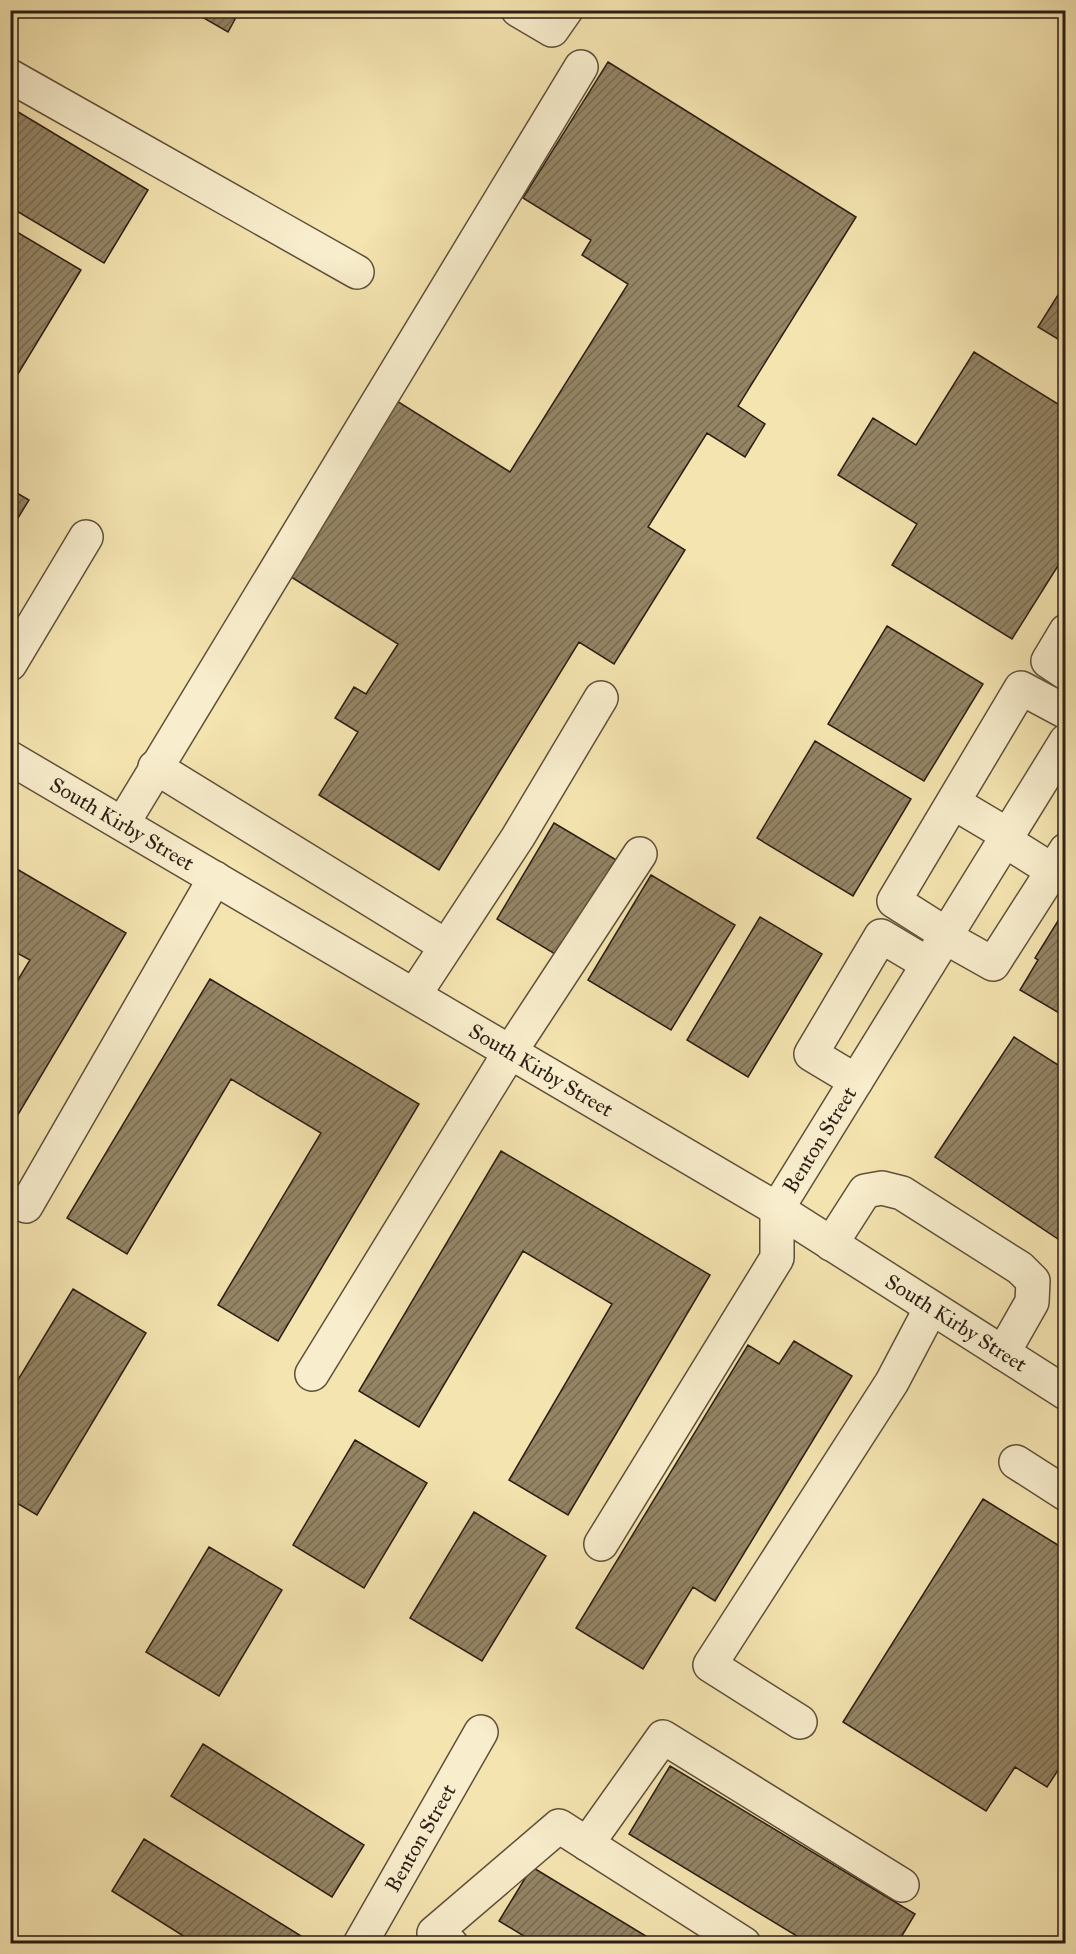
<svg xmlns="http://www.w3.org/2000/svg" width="1076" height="1954" font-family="'IM FELL Great Primer',serif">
  <defs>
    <pattern id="building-hatch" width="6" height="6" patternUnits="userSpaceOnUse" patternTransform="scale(1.5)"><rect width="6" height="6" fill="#948565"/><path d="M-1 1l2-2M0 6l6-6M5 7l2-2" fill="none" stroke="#796c52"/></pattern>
  </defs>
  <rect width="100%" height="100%" fill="#f4e4b0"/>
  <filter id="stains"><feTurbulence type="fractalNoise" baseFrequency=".00333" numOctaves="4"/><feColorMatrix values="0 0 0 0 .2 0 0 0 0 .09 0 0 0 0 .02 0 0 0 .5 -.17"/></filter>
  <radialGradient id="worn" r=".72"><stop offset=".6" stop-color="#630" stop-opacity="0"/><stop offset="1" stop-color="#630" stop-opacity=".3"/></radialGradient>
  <!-- building -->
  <path fill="url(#building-hatch)" stroke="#2d1e14" stroke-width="1.5" d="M190 10H240L228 32Z
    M608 62 856 217 738 406 765 424 745 457 707 433 648 527 685 550 614 664 579 642 439 870 319 795 358 732 335 718 354 687 366 694 398 644 288 575 397 401 510 472 628 284 582 255 591 240 523 198Z
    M10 107 148 190 104 263 10 207Z
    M10 228 81 270 10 387Z
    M1066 282V344L1038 327Z
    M974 352 1066 409V553L1012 639 892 565 917 524 838 475 873 418 916 445Z
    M10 489 29 500 10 531Z
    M887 626 983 684 924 781 828 724Z
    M815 741 911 799 853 896 757 838Z
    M554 823 618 861 560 957 497 919Z
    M10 865 126 933 10 1128V993L30 960 10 949Z
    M651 875 735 925 671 1030 588 980Z
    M1066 908V1017L1020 990 1038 960 1035 958Z
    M760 917 822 954 748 1077 687 1040Z
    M210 979 419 1104 278 1341 218 1305 321 1133 231 1079 127 1254 67 1218Z
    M1014 1037 1066 1070V1234L1061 1241 935 1157Z
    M501 1151 710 1275 568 1515 509 1480 612 1304 523 1251 419 1427 359 1391Z
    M73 1289 146 1333 37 1515 10 1499V1393Z
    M794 1341 852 1376 715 1601 693 1587 643 1669 576 1628 748 1345 779 1364Z
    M355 1440 427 1483 364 1588 293 1545Z
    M983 1499 1066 1550V1758L1047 1787 1015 1767 986 1811 843 1722Z
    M474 1512 546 1556 482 1661 410 1618Z
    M209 1547 282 1590 219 1696 146 1652Z
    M203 1744 364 1845 332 1897 171 1796Z
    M670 1766 915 1914 897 1944H810L629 1834Z
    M144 1839 306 1939 303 1944H196L112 1891Z
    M532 1867 659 1944H537L499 1921Z"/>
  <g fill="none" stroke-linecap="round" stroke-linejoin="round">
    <defs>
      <g id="minor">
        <path d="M518 10 552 30 566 10"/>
        <path d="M10 76 357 272"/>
        <path d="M1066 631 1048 661 1066 673"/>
        <path d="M10 664 86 537"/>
        <path id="s1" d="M10 758 777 1209 1066 1393"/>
        <path d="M155 767 446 946"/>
        <path d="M954 803 1008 835"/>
        <path d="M123 823 581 67"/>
        <path d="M1004 840 1066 879"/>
        <path d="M946 934 894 901 1021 688 1066 712"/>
        <path d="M945 937 993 964 1066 850"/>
        <path d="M415 994 518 837 601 698"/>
        <path d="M856 1081 811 1054 881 936 928 964"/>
        <path d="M26 1206 215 878"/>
        <path d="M831 1244 865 1191 882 1188 902 1193 1020 1268 1033 1281 1032 1302 1003 1353"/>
        <path d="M312 1374 510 1052 640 854"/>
        <path d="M1016 1462 1066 1494"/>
        <path id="s2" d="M601 1544 777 1258V1209L1066 741"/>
        <path d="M800 1722 710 1665 892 1382 931 1308"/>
        <path d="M587 1844 663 1737 902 1885"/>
        <path id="s3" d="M360 1944 481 1732"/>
        <path d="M451 1944 434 1933 559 1826 744 1944"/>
      </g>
    </defs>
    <!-- minor casing -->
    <use href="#minor" stroke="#5f503b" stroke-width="36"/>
    <!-- minor -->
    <use href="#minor" stroke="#f8edcc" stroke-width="33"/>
  </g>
  <g text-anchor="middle" stroke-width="6" stroke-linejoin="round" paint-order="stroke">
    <!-- street labels -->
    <g font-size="21" fill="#2d1e14" stroke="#f8edcc">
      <text dy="7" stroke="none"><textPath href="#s1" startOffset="130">South Kirby Street</textPath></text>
      <text dy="7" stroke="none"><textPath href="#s1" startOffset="616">South Kirby Street</textPath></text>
      <text dy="7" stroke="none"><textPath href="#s2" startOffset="466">Benton Street</textPath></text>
      <text dy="7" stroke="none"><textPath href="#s1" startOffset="1102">South Kirby Street</textPath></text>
      <text dy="7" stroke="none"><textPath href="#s3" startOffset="122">Benton Street</textPath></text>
    </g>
  </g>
  <!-- margin -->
  <rect width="1076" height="1954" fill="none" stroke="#f4e4b0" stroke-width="36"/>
  <rect x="12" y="12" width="1052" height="1930" fill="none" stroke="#2d1e14" stroke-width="3"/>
  <rect x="18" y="18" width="1040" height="1918" fill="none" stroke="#2d1e14" stroke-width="1.5"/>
  <rect width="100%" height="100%" filter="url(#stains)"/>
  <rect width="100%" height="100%" fill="url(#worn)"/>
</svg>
